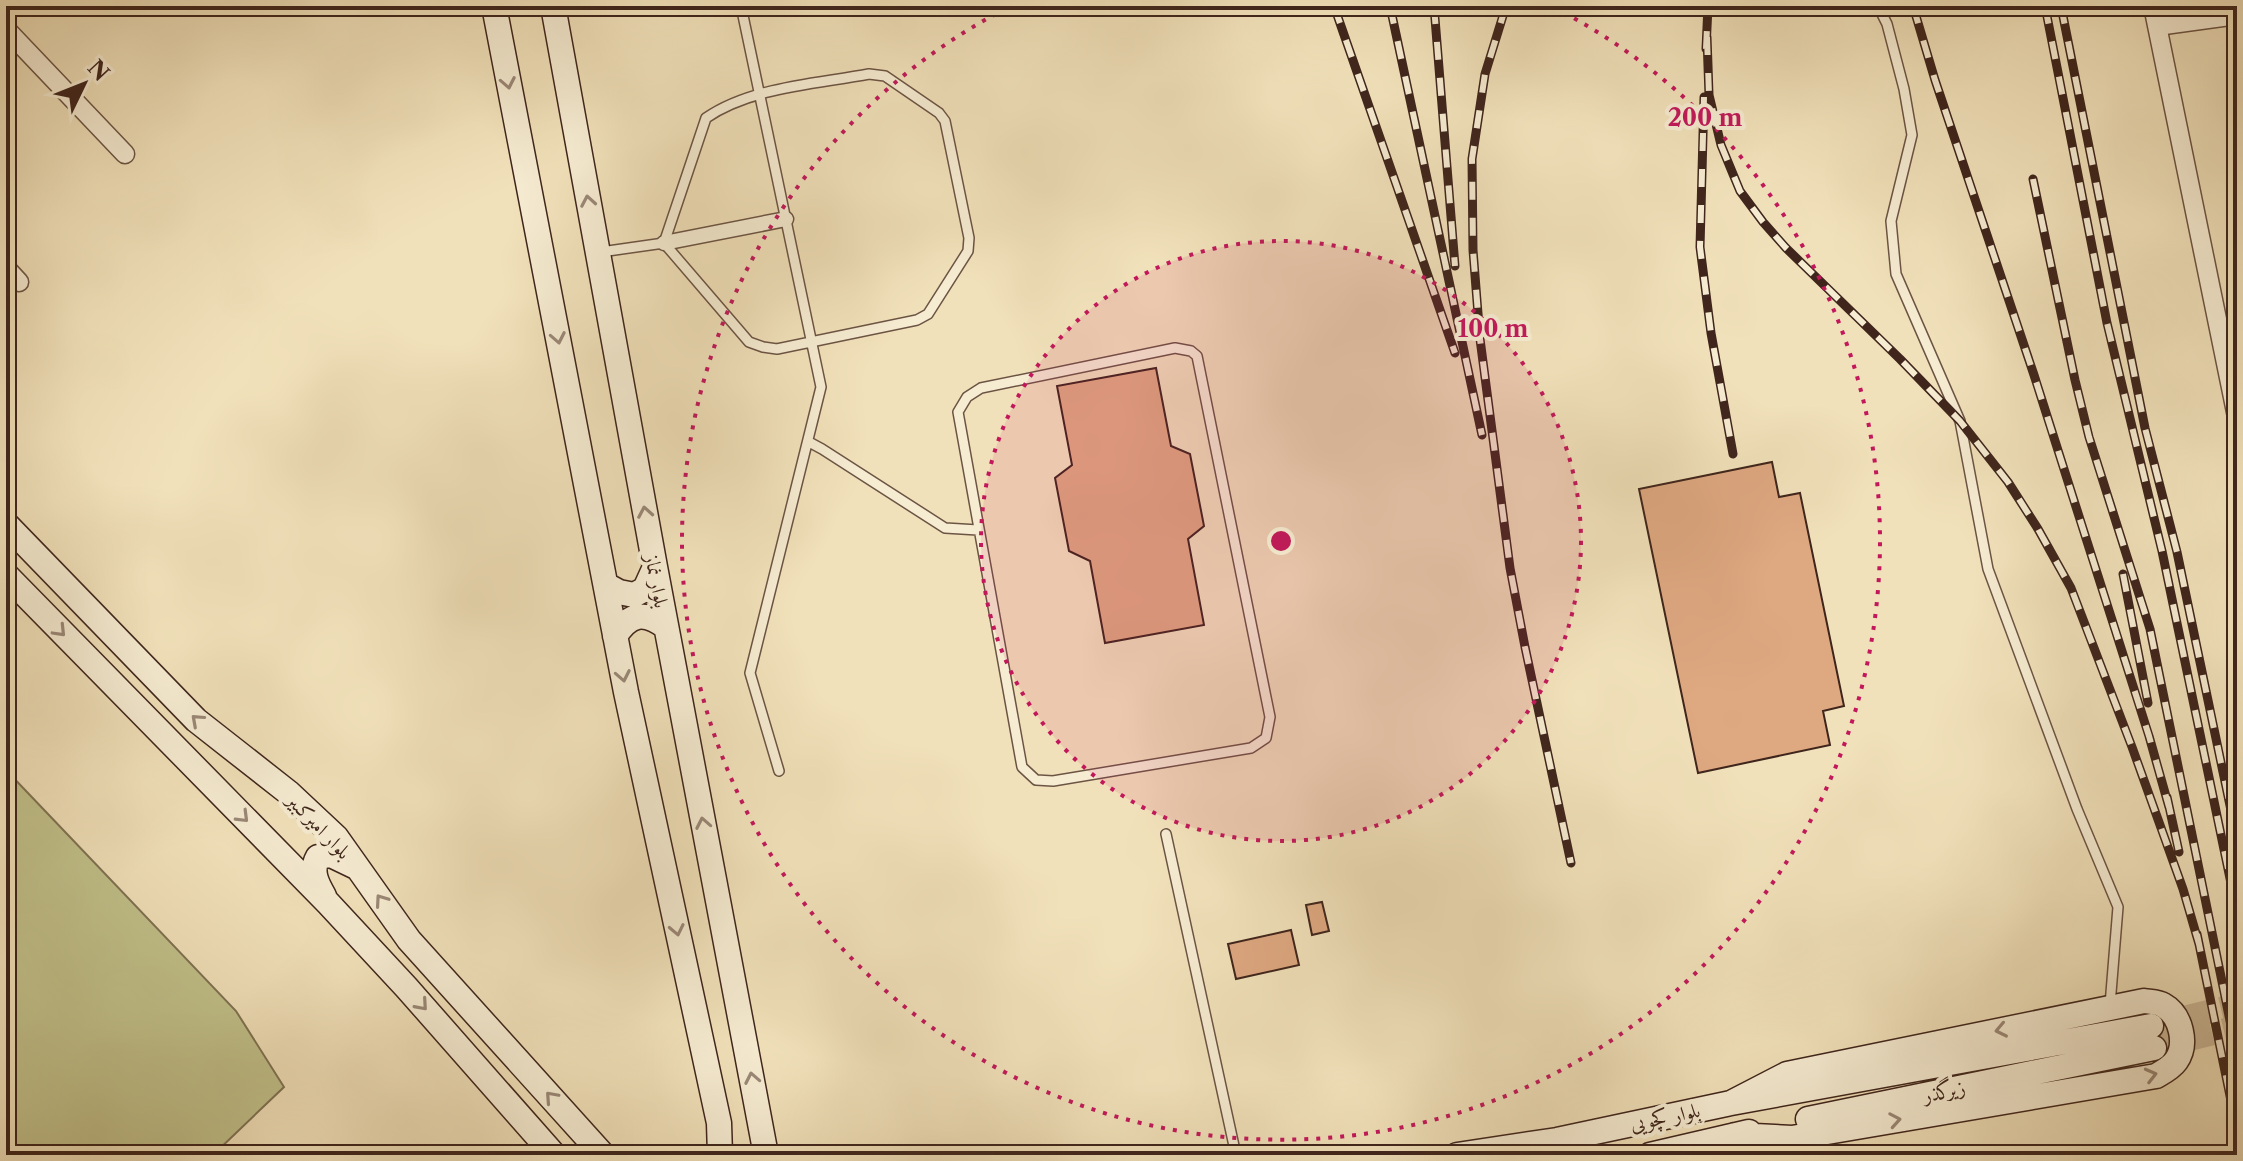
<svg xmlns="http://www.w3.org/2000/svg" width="2243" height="1161" font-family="'Libre Caslon Text',Amiri,serif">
  <rect width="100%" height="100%" fill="#f1e1ba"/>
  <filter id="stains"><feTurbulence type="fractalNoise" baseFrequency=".0025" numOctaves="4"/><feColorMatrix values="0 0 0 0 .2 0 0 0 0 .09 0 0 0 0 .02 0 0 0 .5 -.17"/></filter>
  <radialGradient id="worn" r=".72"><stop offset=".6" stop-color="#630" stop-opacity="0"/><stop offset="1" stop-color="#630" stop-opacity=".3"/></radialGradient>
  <!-- green -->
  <path fill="#c1c18b" stroke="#807354" stroke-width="2" d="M6 770 236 1011 284 1087 213 1155H6Z"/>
  <!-- building -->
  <path fill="#dea881" stroke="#3f251c" stroke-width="2" d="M1156 368 1171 446 1190 454 1204 526 1188 539 1204 625 1105 643 1090 561 1069 551 1055 478 1072 465 1057 386Z
    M1772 462 1779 497 1800 493 1844 706 1823 711 1830 745 1698 773 1639 489Z
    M1322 902 1329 931 1312 935 1306 905Z
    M1291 930 1299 965 1236 979 1228 944Z"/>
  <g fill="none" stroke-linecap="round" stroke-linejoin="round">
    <!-- secondary-tunnel -->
    <path stroke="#cdbb9a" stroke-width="24" stroke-dasharray="24 12" stroke-linecap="butt" d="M2151 1026 2237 1005
      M2154 1048 2237 1027"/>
    <defs>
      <path id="service" d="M741 6 821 387 750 673 779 771
        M1878 6 1887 24 1904 89 1912 135 1891 221 1896 274 1960 421 1988 569 2077 809 2118 907 2110 1005
        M869 74 885 76 939 113 945 121 969 238 968 251 928 314 917 320 777 349 763 347 749 342 664 243 706 118C751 87 816 84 869 74Z
        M601 252 664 243
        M1175 348 1191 351 1197 356 1270 717 1266 738 1251 748 1053 781 1036 780 1022 767 958 412 967 397 981 388Z
        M809 442 822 449 945 528 978 530
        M1166 834 1236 1155"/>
      <path id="pedestrian" d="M664 243 786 219"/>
      <path id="minor" d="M2153 6 2237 417
        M2157 26 2237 15
        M6 29 125 154
        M6 268 19 282"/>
      <path id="secondary" d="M494 6 626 692 719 1123 720 1155
        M553 6 655 567 766 1155
        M6 524 196 720 289 793 336 837 409 940 603 1155
        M6 575 328 903 406 987 554 1155
        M606 585 619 592 634 595 645 589 655 567
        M615 636C630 613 644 611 666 627
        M324 896C317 884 310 871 318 857L331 855 356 867
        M1731 1103 1787 1074 2144 1001C2150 1002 2158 1002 2163 1005 2181 1015 2188 1044 2176 1061 2171 1068 2163 1072 2156 1076L1792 1138 1735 1135
        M1808 1119 2154 1048
        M1457 1155 1557 1140 1731 1103 2151 1026
        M1650 1155 1749 1132"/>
    </defs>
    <!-- service casing -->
    <use href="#service" stroke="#6c5444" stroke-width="12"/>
    <!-- pedestrian casing -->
    <use href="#pedestrian" stroke="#6c5444" stroke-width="17"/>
    <!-- minor casing -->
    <use href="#minor" stroke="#6c5444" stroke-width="21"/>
    <!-- secondary casing -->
    <use href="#secondary" stroke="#3f251c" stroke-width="27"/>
    <!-- service -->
    <use href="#service" stroke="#f6ecd2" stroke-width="9"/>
    <!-- pedestrian -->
    <use href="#pedestrian" stroke="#f6ecd2" stroke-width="14"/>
    <!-- minor -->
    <use href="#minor" stroke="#f6ecd2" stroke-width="18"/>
    <!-- secondary -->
    <use href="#secondary" stroke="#f6ecd2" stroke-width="24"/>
    <defs>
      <path id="rail" d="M1334 6 1455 353
        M1390 6 1482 435
        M1434 6 1455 266
        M1506 6 1485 74 1472 159 1473 250 1480 339 1510 568 1525 647 1571 863
        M1913 6 1935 80 2034 375 2149 736 2169 807
        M2045 6 2107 323 2162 551 2237 912
        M2061 6 2145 428 2177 552 2237 839
        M1707 37 1709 95 1721 145 1740 191 1763 222 1786 248 1900 359 1960 421 2008 482 2038 529 2071 588 2132 747 2183 889 2199 944
        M1706 49 1708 6
        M1704 97 1700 247 1711 333 1733 454
        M2033 179 2075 380 2089 437 2150 629 2237 1055
        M2123 574 2148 703
        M2167 797 2179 852
        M2197 934 2237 1130"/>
    </defs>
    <!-- rail casing -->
    <use href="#rail" stroke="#3f251c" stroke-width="9"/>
    <!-- rail -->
    <use href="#rail" stroke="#f6ecd2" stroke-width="6" stroke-dasharray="18" stroke-linecap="butt"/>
  </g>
  <!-- one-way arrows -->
  <defs><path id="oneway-chevron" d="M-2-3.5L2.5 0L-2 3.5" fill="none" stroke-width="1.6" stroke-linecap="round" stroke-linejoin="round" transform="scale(2)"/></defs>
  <g stroke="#9a8877">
    <use href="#oneway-chevron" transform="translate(508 83) rotate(79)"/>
    <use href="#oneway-chevron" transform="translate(588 201) rotate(-100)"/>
    <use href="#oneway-chevron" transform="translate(558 338) rotate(79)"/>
    <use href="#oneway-chevron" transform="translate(645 512) rotate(-100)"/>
    <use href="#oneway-chevron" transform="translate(60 631) rotate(46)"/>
    <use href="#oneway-chevron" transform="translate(623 676) rotate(79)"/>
    <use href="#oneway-chevron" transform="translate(197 720) rotate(-138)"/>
    <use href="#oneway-chevron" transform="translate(243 817) rotate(45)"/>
    <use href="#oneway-chevron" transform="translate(703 823) rotate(-101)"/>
    <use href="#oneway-chevron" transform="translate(381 900) rotate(-125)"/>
    <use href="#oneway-chevron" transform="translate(677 930) rotate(78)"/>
    <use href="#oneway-chevron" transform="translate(422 1005) rotate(49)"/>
    <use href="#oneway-chevron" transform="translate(2001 1030) rotate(168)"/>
    <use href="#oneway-chevron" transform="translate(2151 1075) rotate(-14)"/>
    <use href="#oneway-chevron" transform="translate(752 1078) rotate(-101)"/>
    <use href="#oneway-chevron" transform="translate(551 1097) rotate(-132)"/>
    <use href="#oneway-chevron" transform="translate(1895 1120) rotate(-10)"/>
  </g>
  <!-- distance rings -->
  <circle cx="1281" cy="541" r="300" fill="#c2185b" fill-opacity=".12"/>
  <g fill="none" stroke="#c2185b" stroke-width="4" stroke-dasharray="4 8">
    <circle cx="1281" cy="541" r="300"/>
    <path d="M1553 7A599 599 0 1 1 1009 7"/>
  </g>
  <g text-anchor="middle" stroke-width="8" stroke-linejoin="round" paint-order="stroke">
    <!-- street labels -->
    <g font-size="20" fill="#3f251c" stroke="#f6ecd2">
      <text transform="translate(657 581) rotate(79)" y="7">بلوار نماز</text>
      <text transform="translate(319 826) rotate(46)" y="7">بلوار امیرکبیر</text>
      <text transform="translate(1944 1091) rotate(-12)" y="7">زیرگذر</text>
      <text transform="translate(1665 1117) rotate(-12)" y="7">بلوار کچویی</text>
    </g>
  </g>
  <circle cx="1281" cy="541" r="12" fill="#c2185b" stroke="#f6ecd2" stroke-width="4"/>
  <g font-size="24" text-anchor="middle" font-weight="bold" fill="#c2185b" stroke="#f6ecd2" stroke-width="8" stroke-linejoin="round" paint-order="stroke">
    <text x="1705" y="126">200 m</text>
    <text x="1493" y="337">100 m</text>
  </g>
  <!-- margin -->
  <rect width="2243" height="1161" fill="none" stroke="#f1e1ba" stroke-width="32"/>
  <rect x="8" y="8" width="2227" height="1145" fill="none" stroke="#3f251c" stroke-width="4"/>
  <rect x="16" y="16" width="2211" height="1129" fill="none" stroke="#3f251c" stroke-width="2"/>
  <!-- north arrow -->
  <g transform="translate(84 84) rotate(47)" stroke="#f6ecd2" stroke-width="6" paint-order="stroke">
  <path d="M0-6L14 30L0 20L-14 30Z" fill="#3f251c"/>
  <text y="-12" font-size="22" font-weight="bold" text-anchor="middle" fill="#3f251c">N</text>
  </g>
  <rect width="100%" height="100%" filter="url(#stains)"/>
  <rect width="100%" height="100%" fill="url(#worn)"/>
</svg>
